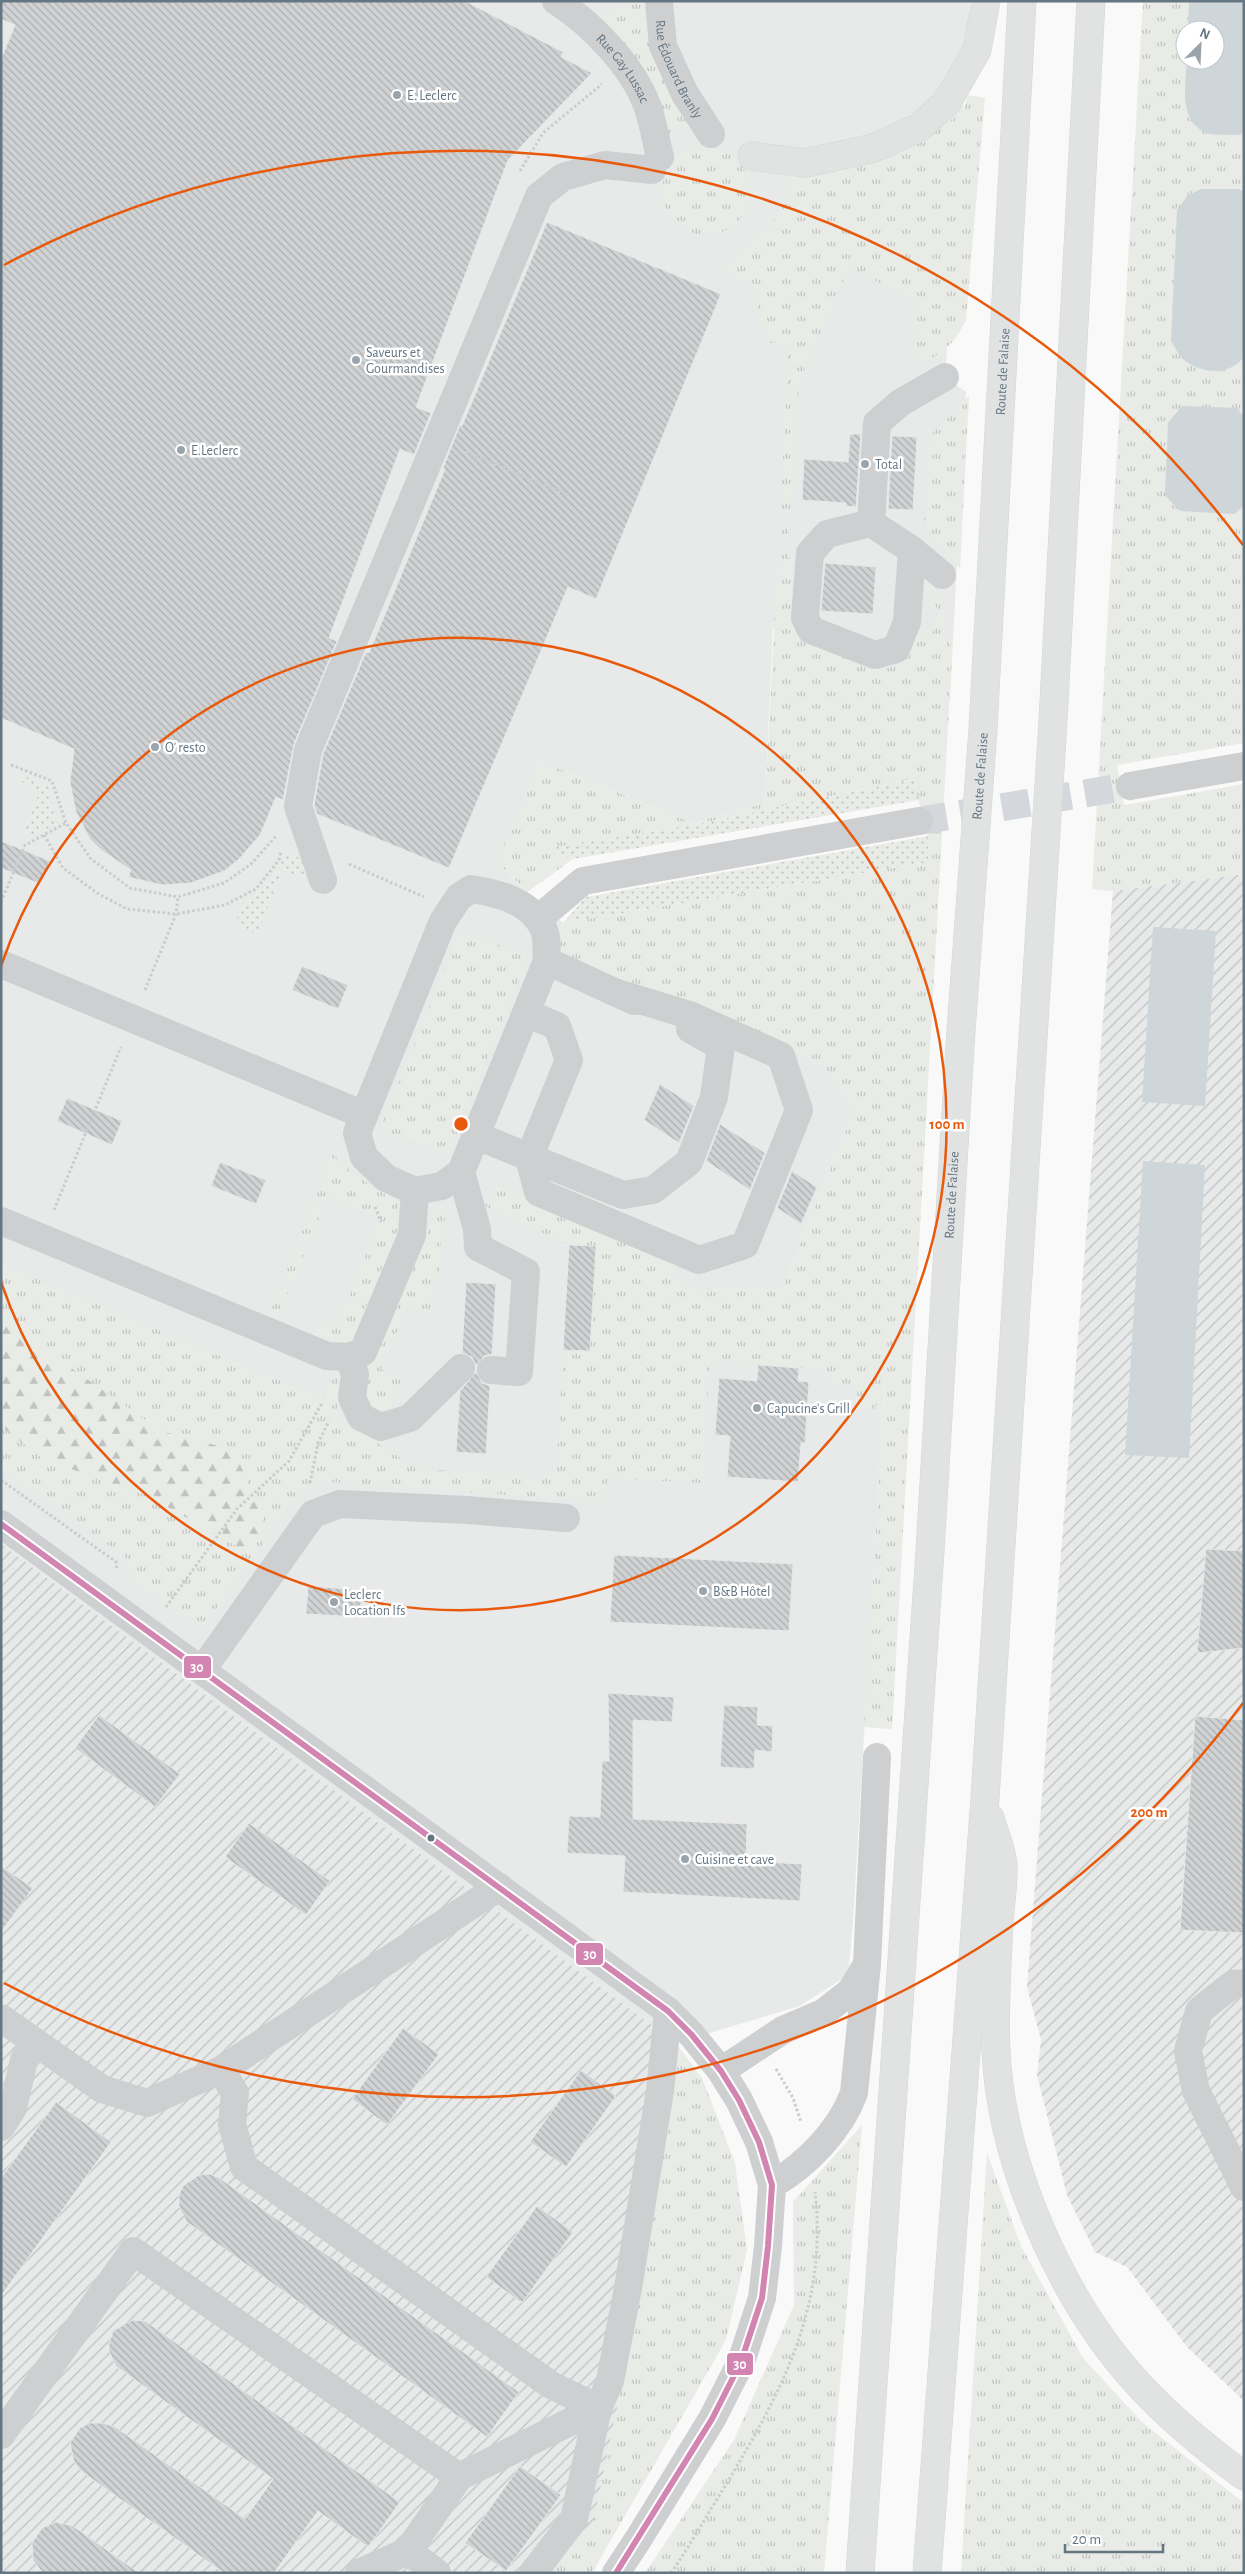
<svg xmlns="http://www.w3.org/2000/svg" width="1245" height="2574" font-family="'Alegreya Sans',sans-serif">
  <defs>
    <pattern id="industrial-furrows" width="10" height="10" patternUnits="userSpaceOnUse" patternTransform="scale(1.25)"><rect width="10" height="10" fill="#e8e9e9"/><path d="M-1 1l2-2M0 10L10 0M9 11l2-2" fill="none" stroke="#c0c1c2"/></pattern>
    <pattern id="grass-tufts" width="24" height="20" patternUnits="userSpaceOnUse" patternTransform="scale(1.25)"><rect width="24" height="20" fill="#e8ebe6"/><path d="M3 7l-1-3M5 7V3M7 7l1-3M15 17l-1-3M17 17v-4M19 17l1-3" fill="none" stroke="#c0c3c0"/></pattern>
    <pattern id="forest-firs" width="22" height="20" patternUnits="userSpaceOnUse" patternTransform="scale(1.25)"><rect width="22" height="20" fill="#e8ebe6"/><path d="M5 1l3.5 6h-7zM16 11l3.5 6h-7z" fill="#c0c3c0"/></pattern>
    <pattern id="garden-dots" width="8" height="8" patternUnits="userSpaceOnUse" patternTransform="scale(1.25)"><rect width="8" height="8" fill="#e8ebe6"/><path d="M2 2h.1M6 6h.1" fill="none" stroke="#c0c3c0" stroke-width="1.8" stroke-linecap="round"/></pattern>
    <pattern id="building-back-hatch" width="6" height="6" patternUnits="userSpaceOnUse" patternTransform="scale(1.25)"><rect width="6" height="6" fill="#d0d2d3"/><path d="M-1 5l2 2M0 0l6 6M5-1l2 2" fill="none" stroke="#acafb1"/></pattern>
  </defs>
  <rect width="100%" height="100%" fill="#f9f9f9"/>
  <!-- built -->
  <path fill="#e8e9e9" d="M1 1H970L963 112 893 159 792 176 950 304 945 377 966 392 950 699 773 627 765 803 693 823 540 761 498 862 515 881 563 923 556 951 824 1065 854 1111 784 1284 885 1378 853 1923 848 1975 800 2006 676 2043 1 1544Z"/>
  <!-- industrial -->
  <path fill="url(#industrial-furrows)" d="M1244 874V2401L1187 2347 1127 2267 1095 2252 1067 2195 1037 2075 1041 2040 1027 1987 1113 891Z
    M1 1544 676 2043 641 2293 593 2524 552 2573H1Z"/>
  <!-- grass -->
  <path fill="url(#grass-tufts)" fill-rule="evenodd" d="M632 1H643L645 20 653 54 697 125 676 132 664 140 590 13 620 9Z
    M1143 1H1244V743L1117 765 1124 805 1244 784V874L1113 891 1092 889ZM1185 30H1215V60H1185Z
    M968 95 985 98 966 320C953 347 940 356 913 366L917 299 848 269 799 382 787 556 792 560 790 620 800 638 876 670 899 666 912 650 915 616 926 635 931 637 939 612 919 577 920 574C946 590 949 627 952 655L892 1729 864 1727 885 1381 875 1409 855 1408 856 1384 825 1383V1369L710 1361 702 1483 607 1478 606 1502 331 1482 303 1488 200 1631 134 1582 125 1557 1 1468V1264L323 1399 334 1374 340 1376 337 1394V1417L416 1468 538 1478 552 1472 557 1456 563 1350 590 1351 596 1246 569 1245 485 1206 494 1184 678 1267 674 1278 710 1294 715 1283 741 1289 784 1284 854 1111 824 1065 556 951 563 923 928 862V836L913 779 693 825 549 848 573 859 527 892 497 862 540 761 693 823 765 803 789 344 763 342 755 290 724 268 771 226 785 202 792 176 893 159 963 112Z
    M662 191a44 44 0 1 1 88 0a44 44 0 1 1-88 0Z
    M969 396 960 569 924 525 930 436Z
    M461 930 529 957 448 1156 380 1129Z
    M333 1154 352 1173 397 1202V1232L353 1337 341 1345 318 1335 312 1325 314 1320 337 1328 380 1219 328 1197 277 1319 269 1315Z
    M440 1207 447 1210C436 1244 444 1282 430 1315L408 1305 381 1369 402 1379C393 1401 393 1419 365 1405L363 1385 432 1221Z
    M676 2043 702 2078 735 2163 747 2250 726 2340 592 2573H552L593 2524 641 2293Z
    M862 2125 824 2573H645L734 2440 794 2305 793 2202Z
    M987 2153 1021 2246 1083 2358 1142 2422 1244 2503V2573H961Z"/>
  <!-- forest -->
  <path fill="url(#forest-firs)" d="M1 1319 161 1431 234 1450 266 1525 245 1551 148 1496 43 1459 1 1426Z"/>
  <!-- garden -->
  <path fill="url(#garden-dots)" d="M22 775 48 786 56 824 30 837 23 834 40 791 20 781Z
    M913 779 919 800 573 859 547 848 693 825Z
    M928 836V862L563 923 586 897Z
    M287 850 304 862 307 880 282 870 257 934 235 925 244 901C267 892 278 872 287 850Z"/>
  <!-- water -->
  <path fill="#ced6d9" d="M1189 1H1244V132L1240 135C1230 134 1218 136 1208 133 1177 123 1186 84 1187 60H1215V30H1188Z
    M1201 189H1239L1244 192V357C1229 376 1202 374 1184 360 1179 356 1175 347 1171 341L1177 211 1187 196Z
    M1182 406 1237 408 1244 417V505L1235 514 1180 511 1165 495 1168 423Z
    M1153 927 1216 931 1205 1106 1142 1102Z
    M1143 1161 1205 1165 1189 1458 1125 1455Z"/>
  <!-- building -->
  <path fill="url(#building-back-hatch)" stroke="#e8e8e8" d="M1 1H465L563 52 561 57 592 73 508 160 416 407 431 413 414 455 400 449 329 638 337 641 294 744 283 800 276 797 260 835 239 859 224 871 191 883 162 885 128 877 131 870 101 850 90 839 76 812 70 782 74 749 1 718V59L15 25 1 19Z
    M547 222 721 294 596 599 568 587 449 868 317 814 314 805 323 754 366 652 369 653 445 469 443 468 460 425 462 426Z
    M850 434H861L856 507 846 506V503L802 500 804 459 848 462Z
    M892 436 917 437 913 510 888 509Z
    M825 563 876 567 873 614 821 611Z
    M1 841 50 861 40 884 1 868Z
    M302 966 348 985 338 1009 292 990Z
    M660 1084 694 1106 679 1143 644 1120Z
    M67 1098 122 1121 112 1145 57 1121Z
    M720 1124 765 1153 750 1190 706 1161Z
    M220 1162 266 1180 256 1204 211 1186Z
    M792 1171 817 1187 801 1224 777 1208Z
    M569 1245 596 1246 590 1351 563 1350Z
    M466 1282 496 1284 492 1354 484 1356 476 1366 472 1357 462 1353Z
    M758 1365 799 1368 798 1381 809 1382 805 1443H801L798 1482 727 1477 730 1436 715 1435 719 1378 757 1381Z
    M476 1372 482 1383 490 1386 486 1454 456 1452 460 1391Z
    M1206 1549 1244 1551V1648L1197 1653Z
    M614 1555 793 1564 789 1631 610 1622Z
    M308 1586 362 1590 360 1617 306 1614Z
    M608 1693 674 1697 672 1722 633 1720V1819L747 1824 746 1861 802 1864 800 1901 623 1892 625 1856 567 1853 569 1816 600 1817 602 1761H609Z
    M724 1705 758 1707 757 1725 773 1726 772 1752 755 1750 754 1769 720 1767Z
    M99 1715 180 1774 155 1807 75 1748Z
    M1195 1716 1244 1720V1933L1180 1930Z
    M249 1823 330 1881 306 1915 225 1857Z
    M1 1866 33 1888 1 1932Z
    M403 2028 439 2054 387 2125 352 2099Z
    M581 2070 616 2096 566 2167 530 2142Z
    M56 2102 111 2142 1 2296V2178Z
    M209 2174 218 2177 519 2392 487 2437 187 2222 179 2207V2195L183 2186 199 2175Z
    M537 2206 573 2232 522 2303 486 2277Z
    M132 2320 145 2321 400 2502 368 2547 318 2511 274 2573H224L81 2471 74 2462 70 2443 80 2428 89 2423H103L115 2427 245 2519 273 2479 116 2366 109 2351V2344L113 2331Z
    M520 2466 561 2495 506 2571 465 2543Z
    M56 2522 73 2526 139 2573H43L33 2560 32 2543 42 2528Z"/>
  <g fill="none" stroke-linecap="round" stroke-linejoin="round">
    <!-- minor-tunnel -->
    <path stroke="#d4d8dc" stroke-width="28" stroke-dasharray="28 14" stroke-linecap="butt" d="M919 821 1130 786"/>
    <defs>
      <g id="highway">
        <path d="M752 156 806 163 874 148 920 127 947 102 977 50 986 1"/>
        <path d="M990 1818C994 1833 1002 1850 1003 1865 1004 1884 1000 1904 999 1922 997 1964 994 2008 996 2050 1001 2165 1063 2304 1141 2387 1172 2420 1207 2449 1244 2476"/>
        <path id="s3" d="M860 2573 930 1551 960 1045 983 729 1022 1"/>
        <path d="M927 2573 985 1798 1053 721 1091 1"/>
      </g>
    </defs>
    <!-- highway casing -->
    <use href="#highway" stroke="#d5d6d6" stroke-width="29"/>
    <!-- path -->
    <path stroke="#cbcccd" stroke-width="3" stroke-dasharray="2.5 2.5" stroke-linecap="butt" d="M520 171 543 133 602 84
      M466 452 568 495
      M11 765 52 781 66 823 91 859 130 888 178 897 224 883 251 864 277 835
      M44 835 63 868 97 893 127 909 176 914 225 905 256 889 279 860 281 852
      M349 864 424 897
      M1 902 25 845 66 823
      M145 990 176 914 178 897
      M375 1207 381 1222
      M54 1210 121 1047
      M1 1480 116 1562 117 1570
      M310 1483 318 1443 329 1421
      M166 1607 237 1509 289 1461 322 1403
      M776 2069 793 2098 801 2122
      M671 2573C691 2544 708 2513 727 2483 783 2389 828 2305 815 2192"/>
    <!-- minor -->
    <g stroke="#cecfd0" stroke-width="28">
      <path id="s1" d="M556 1C592 24 634 67 648 108 653 123 656 141 660 157"/>
      <path id="s2" d="M659 1 663 46 685 94 711 134"/>
      <path d="M871 523 827 534 810 553 805 618 811 630 875 655 896 649 907 622 912 550"/>
      <path d="M942 575 912 550 871 523 877 423 900 403 945 377"/>
      <path d="M1130 786 1244 766"/>
      <path d="M323 880 298 806 308 750 539 196 563 177 605 165 652 170"/>
      <path d="M471 889C499 893 539 904 546 937 547 945 546 953 547 961L461 1172 442 1186 415 1191 386 1178 364 1157 357 1133 443 921 459 897Z"/>
      <path d="M538 919 583 881 919 821"/>
      <path d="M547 961 634 1001"/>
      <path d="M1 964 364 1115"/>
      <path d="M526 1013 557 1026 569 1060 529 1158 538 1192 699 1260 745 1245 799 1110 781 1056 692 1016 617 993"/>
      <path d="M477 1136 623 1195 653 1190 689 1162 714 1097 721 1047 690 1029"/>
      <path d="M461 1172 477 1229 478 1247 526 1272 519 1372 491 1370"/>
      <path d="M1 1221 327 1356 349 1357 363 1352 412 1235 415 1191"/>
      <path d="M349 1357 355 1375 352 1398 361 1417 381 1427 410 1418 461 1368"/>
      <path d="M1 1524 668 2011 691 2034 721 2071 739 2100 759 2142 772 2185 768 2246 762 2298 741 2362 712 2419 639 2538 616 2573"/>
      <path d="M202 1670 313 1514 340 1504 467 1510 566 1518"/>
      <path d="M1244 1983 1233 1984 1199 2011 1188 2051 1196 2091 1244 2187"/>
      <path d="M1 2018 102 2089 147 2103 221 2070 499 1887"/>
      <path d="M221 2070 235 2093 232 2124 244 2167 551 2385 598 2408"/>
      <path d="M721 2071 783 2030 823 2013 851 1991 866 1966"/>
      <path d="M1 2127 13 2108 24 2060 37 2044"/>
      <path d="M772 2185C806 2165 840 2131 854 2093L867 1964 877 1757"/>
      <path d="M1 2435 133 2251 459 2477"/>
      <path d="M408 2551 437 2573"/>
      <path d="M359 2573 408 2551 459 2477 598 2408"/>
      <path d="M533 2573 574 2519 598 2408 610 2381 628 2288 660 2091 668 2011"/>
    </g>
    <!-- highway -->
    <use href="#highway" stroke="#e1e2e2" stroke-width="28"/>
    <defs>
      <path id="bus-1" d="M1 1524 668 2011 691 2034 721 2071 739 2100 759 2142 772 2185 768 2246 762 2298 741 2362 712 2419 616 2573"/>
    </defs>
    <!-- bus-1 casing -->
    <use href="#bus-1" stroke="#fff" stroke-width="10"/>
    <!-- bus-1 -->
    <use href="#bus-1" stroke="#d285b1" stroke-width="6"/>
  </g>
  <!-- distance rings -->
  <g fill="none" stroke="#e8590c" stroke-width="2.5">
    <path d="M1 966A486 486 0 1 1 1 1282"/>
    <path d="M1243 1703A973 973 0 0 1 4 1983M4 265A973 973 0 0 1 1243 545"/>
  </g>
  <!-- markers -->
  <g fill="#99a4ac" stroke="#fff" stroke-width="2">
    <circle cx="397" cy="95" r="5"/>
    <circle cx="356" cy="360" r="5"/>
    <circle cx="181" cy="450" r="5"/>
    <circle cx="865" cy="464" r="5"/>
    <circle cx="155" cy="747" r="5"/>
    <circle cx="757" cy="1408" r="5"/>
    <circle cx="703" cy="1591" r="5"/>
    <circle cx="334" cy="1602" r="5"/>
    <circle cx="685" cy="1859" r="5"/>
  </g>
  <circle fill="#657683" stroke="#fff" stroke-width="2" cx="431" cy="1838" r="4.5"/>
  <g text-anchor="middle" stroke-width="5" stroke-linejoin="round" paint-order="stroke">
    <!-- street labels -->
    <g font-size="14" fill="#657683" stroke="#fff">
      <text dy="5" stroke="none"><textPath href="#s2" startOffset="72">Rue Édouard Branly</textPath></text>
      <text dy="5" stroke="none"><textPath href="#s1" startOffset="96">Rue Gay Lussac</textPath></text>
      <text dy="5" stroke="none"><textPath href="#s3" startOffset="2206">Route de Falaise</textPath></text>
      <text dy="5" stroke="none"><textPath href="#s3" startOffset="1801">Route de Falaise</textPath></text>
      <text dy="5" stroke="none"><textPath href="#s3" startOffset="1381">Route de Falaise</textPath></text>
    </g>
    <!-- poi labels -->
    <g font-size="14" fill="#657683" stroke="#fff" text-anchor="start">
      <text x="407" y="100">E. Leclerc</text>
      <text x="366" y="357">Saveurs et<tspan x="366" dy="16">Gourmandises</tspan></text>
      <text x="191" y="455">E.Leclerc</text>
      <text x="875" y="469">Total</text>
      <text x="165" y="752">O' resto</text>
      <text x="767" y="1413">Capucine's Grill</text>
      <text x="713" y="1596">B&amp;B Hôtel</text>
      <text x="344" y="1599">Leclerc<tspan x="344" dy="16">Location Ifs</tspan></text>
      <text x="695" y="1864">Cuisine et cave</text>
    </g>
  </g>
  <circle cx="461" cy="1124" r="8" fill="#e8590c" stroke="#fff" stroke-width="2.5"/>
  <g font-size="15" text-anchor="middle" font-weight="bold" fill="#e8590c" stroke="#fff" stroke-width="5" stroke-linejoin="round" paint-order="stroke">
    <text x="947" y="1129">100 m</text>
    <text x="1149" y="1817">200 m</text>
  </g>
  <g stroke="#fff" stroke-width="2">
    <rect x="183" y="1655" width="29" height="24" rx="5" fill="#d285b1"/>
    <rect x="575" y="1942" width="29" height="24" rx="5" fill="#d285b1"/>
    <rect x="726" y="2352" width="28" height="24" rx="5" fill="#d285b1"/>
  </g>
  <g font-size="14" text-anchor="middle" font-weight="bold" fill="#fff">
    <text x="197" y="1672">30</text>
    <text x="590" y="1959">30</text>
    <text x="740" y="2369">30</text>
  </g>
  <!-- border -->
  <rect width="1245" height="2574" fill="none" stroke="#657683" stroke-width="5"/>
  <!-- north arrow -->
  <g transform="translate(1200 45) rotate(24)"><circle r="24" fill="#ffffff" stroke="#c1c8cd"/>
  <path d="M0-4L9 19L0 12L-9 19Z" fill="#99a4ac"/>
  <text y="-8" font-size="14" font-weight="bold" text-anchor="middle" fill="#657683">N</text>
  </g>
  <!-- scale -->
  <path d="M1065 2544v8h98v-8" fill="none" stroke="#657683" stroke-width="2.5"/>
  <text x="1072" y="2544" font-size="15" fill="#657683" stroke="#ffffff" stroke-width="4" paint-order="stroke">20 m</text>
</svg>
